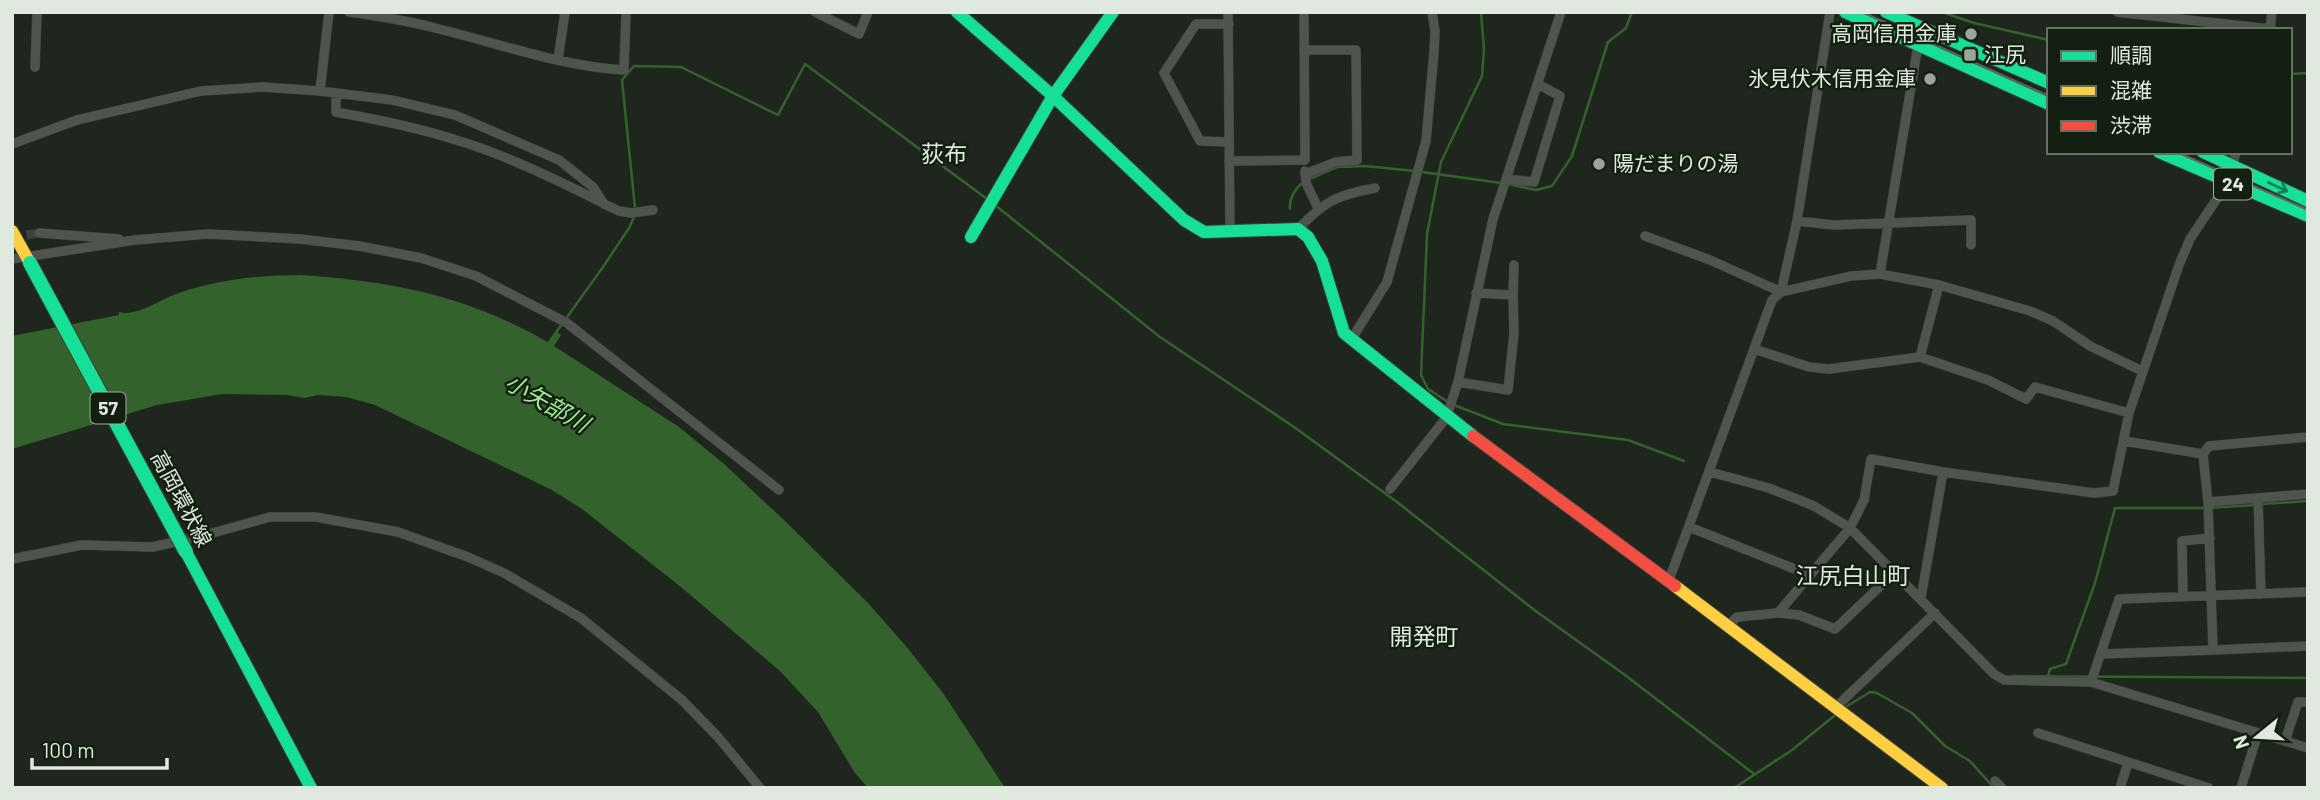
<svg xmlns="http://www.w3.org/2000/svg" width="2320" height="800" font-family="Barlow,'Noto Sans JP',sans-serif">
  <rect width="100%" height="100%" fill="#1f261e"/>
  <!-- water -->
  <path fill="#34622d" d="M300 275C392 281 469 296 549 343L557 332 561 335 554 346 679 427 723 463 786 522 867 602 905 645 943 693 1005 788H868L855 773 818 712 781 672 681 587 582 509 552 490 375 405 346 397 318 395 304 398 287 395 222 394 157 405 12 449V336L119 315V312C137 317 159 300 176 294 216 280 257 275 300 275Z"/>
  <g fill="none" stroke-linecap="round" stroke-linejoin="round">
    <!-- stream -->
    <path stroke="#34622d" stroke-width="2.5" d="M1942 12 1974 23 2049 40
      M2290 74 2308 73
      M1422 172 1501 183
      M1309 179 1337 167 1365 166 1415 171
      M1508 184 1536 190 1552 186 1572 156 1608 42 1626 28 1632 12
      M995 205 1160 337 1294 427 1397 502 1537 612 1625 675 1754 774
      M635 208 622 80 634 66 681 67 778 115 805 64 987 199
      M1290 209C1289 198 1295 189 1303 182
      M547 345 603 267 629 228 635 215
      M1448 402 1428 389 1421 375 1427 234 1441 162 1482 76 1484 50 1481 12
      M1454 405 1503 424 1628 440 1684 461
      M2262 504 2308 501
      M2011 676 2308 678
      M2048 676 2050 669 2066 664 2095 583 2115 508H2208L2256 505
      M1844 708 1870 692 1877 693 1912 713 1945 746 1970 761 1994 788
      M1734 788 1792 750 1839 712"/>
    <!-- street-tunnel -->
    <path stroke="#3c433b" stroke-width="9" stroke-dasharray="9 4.5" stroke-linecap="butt" d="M13 237 39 233"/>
    <defs>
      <path id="street" d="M349 12C379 16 409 21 439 29 501 44 560 66 624 70L626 12
        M815 12 859 34 868 12
        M1228 12 1230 232
        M2117 12 2270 29
        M1229 24H1196L1164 73 1200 141 1229 142
        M2270 30 2272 12
        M1304 50H1356L1357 160 1336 162 1305 174
        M558 60 565 12
        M35 67 37 12
        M320 91 329 12
        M336 93V112C375 119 415 127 453 139 504 154 555 179 603 203
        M12 144 77 120 201 91 262 87 320 91 392 100 455 115 559 160 593 187 604 204 619 211 631 213 653 210
        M1229 161 1305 160 1304 12
        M1305 171 1306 183 1318 208
        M1506 179 1534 182 1560 96 1538 84
        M1797 221 1834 225 1971 220V245
        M1298 229C1325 201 1337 195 1375 188
        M39 233 119 239
        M1645 236 1710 260 1781 292
        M12 259 135 240 208 234 300 239 359 246 421 258 476 276 567 323 779 490
        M1880 274 1918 45
        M1781 292 1797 221 1830 12
        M1513 295 1514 265
        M1351 340 1387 282 1426 141 1434 52 1435 31 1432 12
        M1754 349 1809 367 1829 369 1920 357 1988 380 2026 399 2035 387 2129 413
        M1920 357 1939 285
        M1458 382 1508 390 1514 333 1513 295 1476 293
        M2308 437 2209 446 2203 454 2208 502 2308 494
        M2124 441 2203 454
        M1710 472 1769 488 1814 506 1850 528 1994 674 2004 680 2091 682 2308 748
        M1390 489 1446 418 1458 382 1493 219 1561 12
        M2258 498 2261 594
        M2208 502 2213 650 2308 646
        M1689 527 1810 575
        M12 559 82 545 152 547 202 536 270 517H316L398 532 468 557 504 573 581 618 682 700 718 737 760 788
        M1669 580 1772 300 1781 292 1851 276 1880 274 1939 285 2030 311 2053 321 2090 346 2142 371
        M2183 596 2182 541 2210 538
        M1921 598 1943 472
        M1778 613 1799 615 1835 629 1895 572
        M1729 625 1737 617 1778 613 1850 528 1864 500 1871 459 1943 472 2094 493 2113 491 2129 413 2179 265 2190 239 2228 182 2236 152
        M2101 654 2213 650
        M2091 682 2119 599 2308 592
        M1838 705 1935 613
        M2038 733 2209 788
        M2285 741 2298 702H2308
        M1995 781 2002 788
        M2120 788 2128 763
        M2241 788 2258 733"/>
      <path id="fast" d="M957 12 1053 96 1184 220 1204 232 1298 229 1308 237 1322 261 1344 333 1473 436
        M1845 12 2049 104
        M1886 12 2049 83
        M2159 152 2308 216
        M2203 152 2308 201
        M971 237 1053 96 1113 12
        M186 552 311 788"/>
      <path id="slow" d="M12 231 30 263
        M1675 586 1942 788"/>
      <path id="jam" d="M1473 436 1675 586"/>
    </defs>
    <!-- street casing -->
    <use href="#street" stroke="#3c433b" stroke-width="10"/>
    <!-- fast casing -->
    <use href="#fast" stroke="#3c433b" stroke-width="14"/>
    <!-- slow casing -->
    <use href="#slow" stroke="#3c433b" stroke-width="14"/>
    <!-- jam casing -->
    <use href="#jam" stroke="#3c433b" stroke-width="14"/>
    <!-- street -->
    <use href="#street" stroke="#4f544e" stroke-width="9"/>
    <!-- fast -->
    <use href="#fast" stroke="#16e098" stroke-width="12"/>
    <!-- slow -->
    <use href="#slow" stroke="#ffcf43" stroke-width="12"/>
    <!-- jam -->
    <use href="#jam" stroke="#f24e42" stroke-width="12"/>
    <!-- tram -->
    <path stroke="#5f645e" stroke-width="2" d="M1862 12 2049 96
      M2177 152 2308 210"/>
    <defs>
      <path id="fast-bridge" d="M30 263 186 552"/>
    </defs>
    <!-- fast-bridge casing -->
    <use href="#fast-bridge" stroke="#3c433b" stroke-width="16" stroke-linecap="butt"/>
    <!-- fast-bridge -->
    <use href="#fast-bridge" stroke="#16e098" stroke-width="14"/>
  </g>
  <!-- one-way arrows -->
  <defs><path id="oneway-shaft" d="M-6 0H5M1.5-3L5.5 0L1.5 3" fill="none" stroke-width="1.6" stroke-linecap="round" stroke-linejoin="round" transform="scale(1.75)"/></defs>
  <use stroke="#148054" href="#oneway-shaft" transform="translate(2278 187) rotate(25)"/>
  <!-- markers -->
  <g fill="#9ca59b" stroke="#132011" stroke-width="2.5">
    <circle cx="1971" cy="34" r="7"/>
    <rect x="1963" y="48" width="14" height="14" rx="3.5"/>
    <circle cx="1930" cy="79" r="7"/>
    <circle cx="1599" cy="164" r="7"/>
  </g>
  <g text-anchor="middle" stroke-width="5" stroke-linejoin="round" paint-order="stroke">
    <!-- shield labels -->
    <g fill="#132011" stroke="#a2ada0" stroke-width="2">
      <rect x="2214" y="168.5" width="38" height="31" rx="5"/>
      <rect x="90.5" y="392.5" width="35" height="31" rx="5"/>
    </g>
    <g font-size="19" font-weight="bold" fill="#e0e9de">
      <text x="2233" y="191">24</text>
      <text x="108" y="415">57</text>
    </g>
    <!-- poi labels -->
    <g font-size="21" fill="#e0e9de" stroke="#132011" text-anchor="end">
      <text x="1957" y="41">高岡信用金庫</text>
      <text x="1984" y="62" text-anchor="start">江尻</text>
      <text x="1916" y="86">氷見伏木信用金庫</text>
      <text x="1613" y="171" text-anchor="start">陽だまりの湯</text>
    </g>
    <!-- street labels -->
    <g font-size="21" fill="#e0e9de" stroke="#132011">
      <text transform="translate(181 499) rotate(62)" y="7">高岡環状線</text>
    </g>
    <!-- neighbourhood labels -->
    <g font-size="23" fill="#e0e9de" stroke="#132011">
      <text x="944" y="162">荻布</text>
      <text x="1853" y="584">江尻白山町</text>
      <text x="1424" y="645">開発町</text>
    </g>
    <!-- water labels -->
    <g font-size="23" font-style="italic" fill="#a0e995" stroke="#132011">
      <text transform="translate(547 403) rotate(30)" y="8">小矢部川</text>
    </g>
  </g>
  <!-- border -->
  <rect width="2320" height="800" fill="none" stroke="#e0e9de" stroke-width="28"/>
  <!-- legend -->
  <rect x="2047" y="28" width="245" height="126" fill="#132011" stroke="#657063" stroke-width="2"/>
  <rect x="2061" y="51" width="35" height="10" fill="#16e098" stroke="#657063" stroke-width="2"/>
  <text x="2110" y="63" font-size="21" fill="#e0e9de">順調</text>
  <rect x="2061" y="86" width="35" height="10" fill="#ffcf43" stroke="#657063" stroke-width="2"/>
  <text x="2110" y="98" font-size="21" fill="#e0e9de">混雑</text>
  <rect x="2061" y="121" width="35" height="10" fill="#f24e42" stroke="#657063" stroke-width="2"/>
  <text x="2110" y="133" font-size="21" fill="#e0e9de">渋滞</text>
  <!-- north arrow -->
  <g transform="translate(2257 737) rotate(252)" stroke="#132011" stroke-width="5" paint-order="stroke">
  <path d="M0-5L12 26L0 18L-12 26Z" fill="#e0e9de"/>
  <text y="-10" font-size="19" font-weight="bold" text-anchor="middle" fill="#e0e9de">N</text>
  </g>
  <!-- scale -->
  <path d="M32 758v10h135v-10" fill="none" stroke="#e0e9de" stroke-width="3.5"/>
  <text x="42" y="758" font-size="21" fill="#e0e9de" stroke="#132011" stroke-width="5" paint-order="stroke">100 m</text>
</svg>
